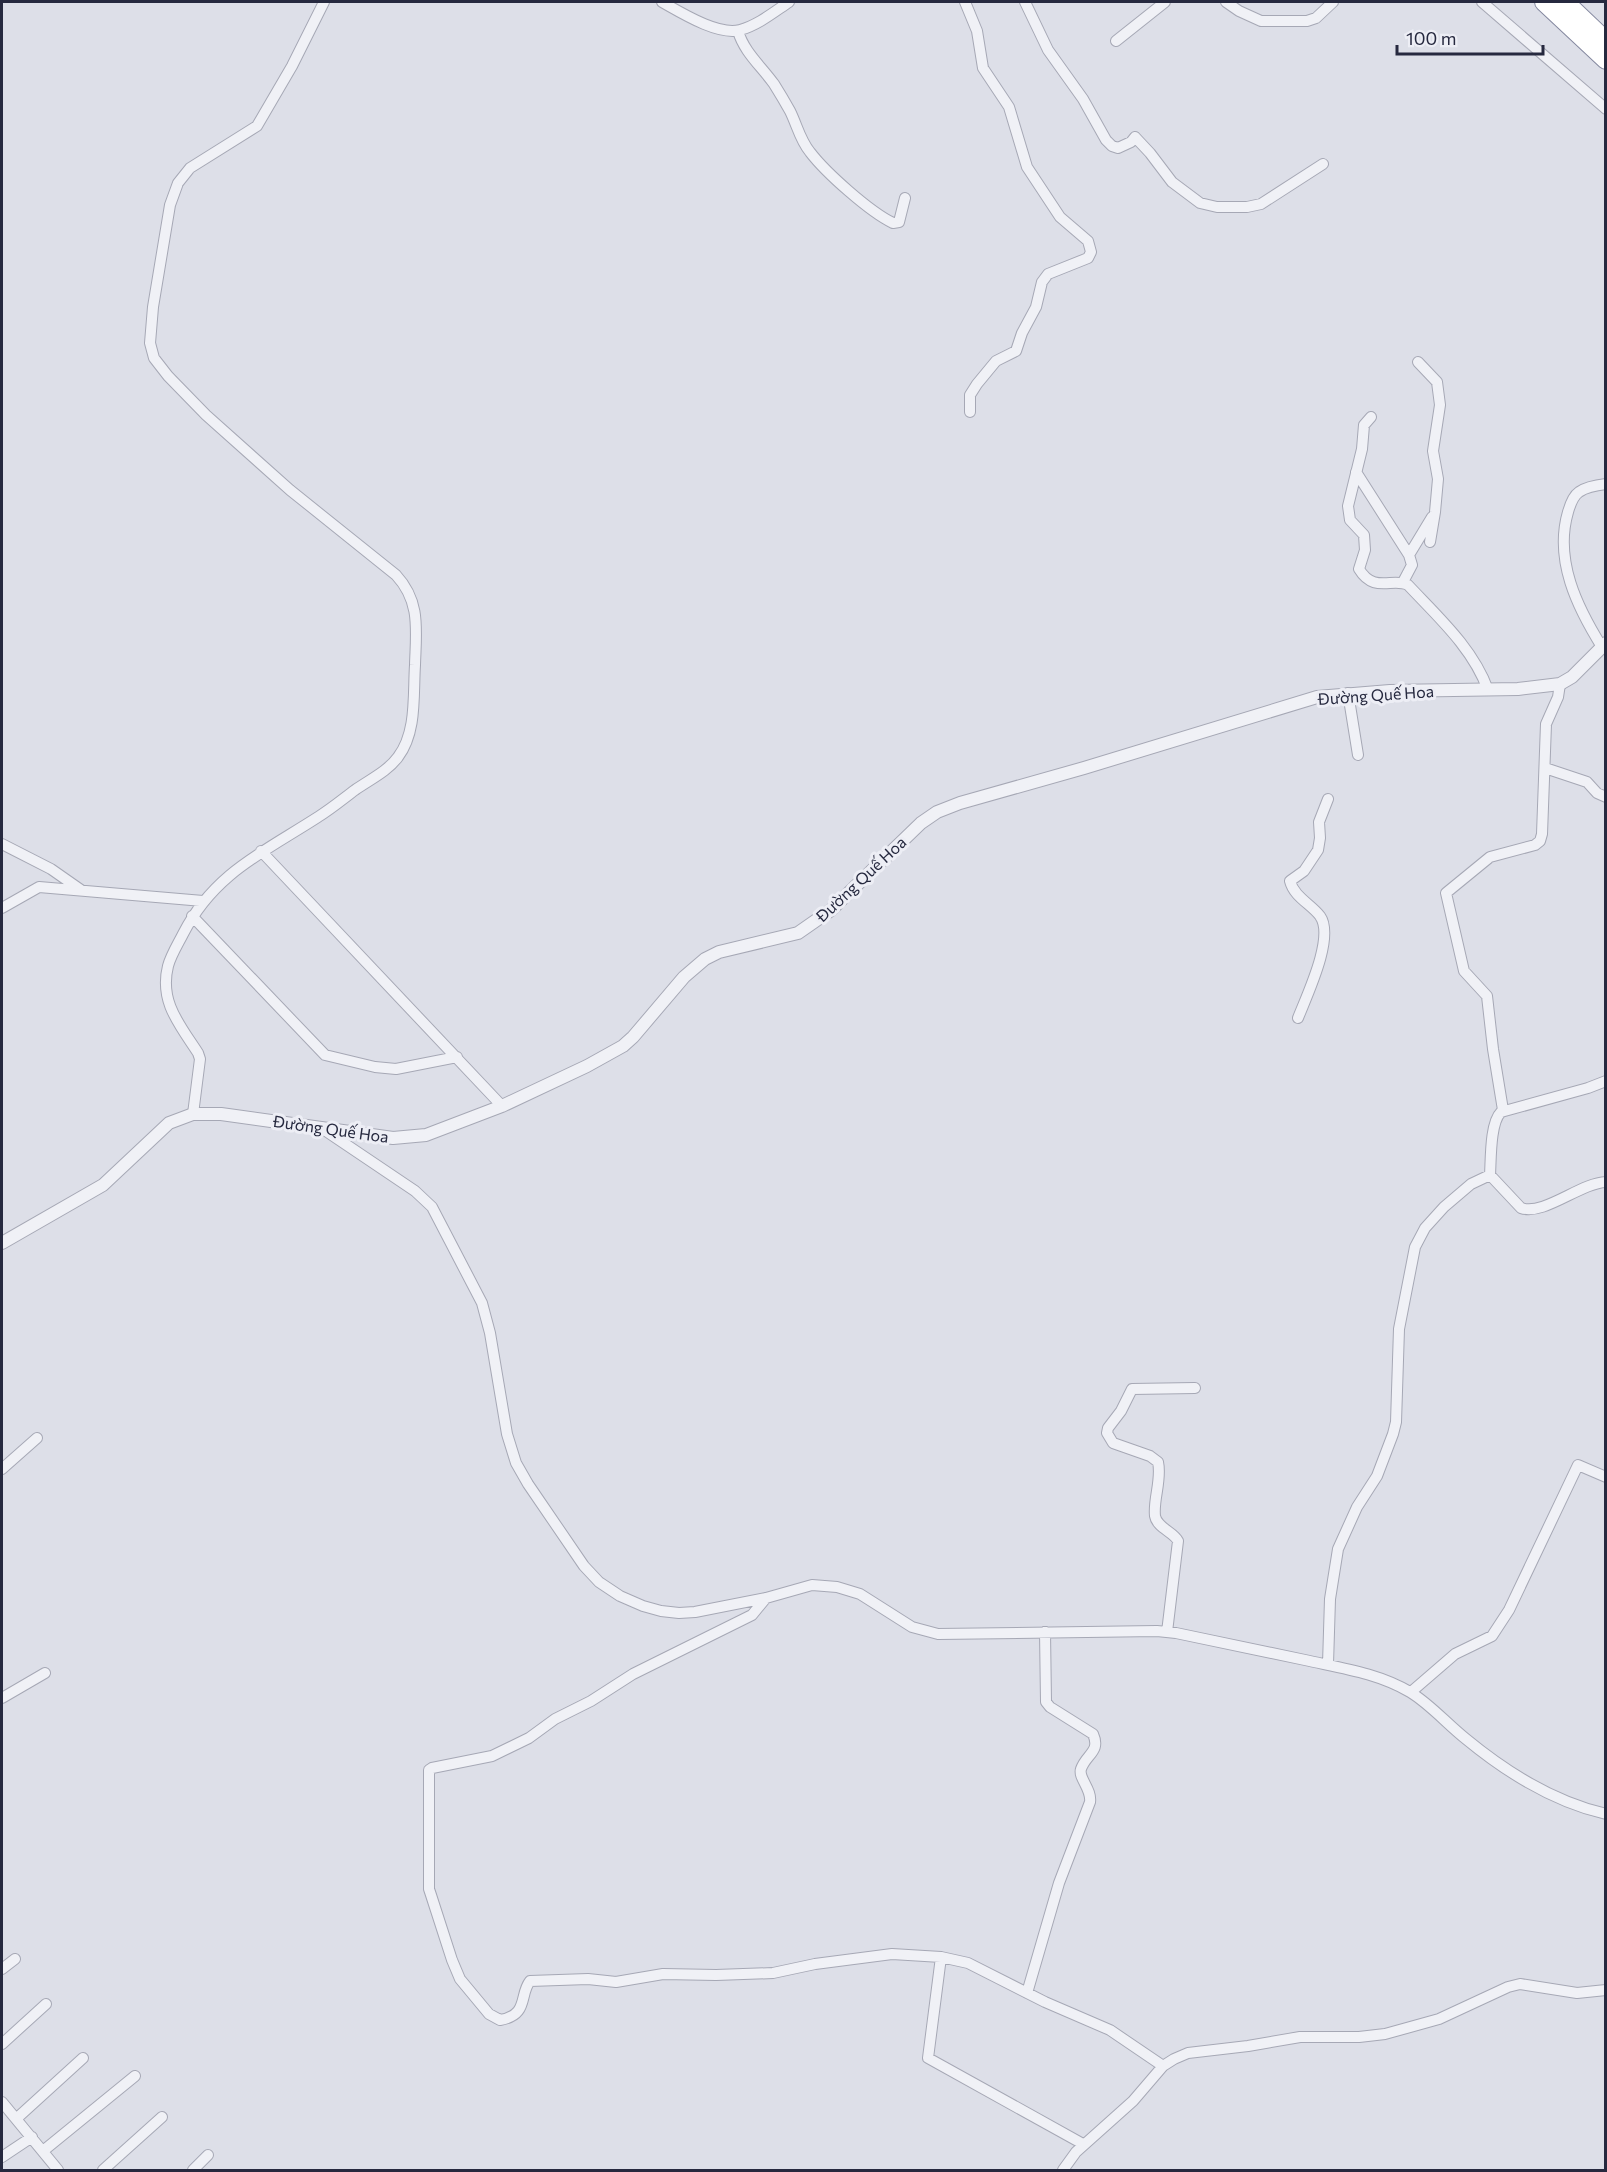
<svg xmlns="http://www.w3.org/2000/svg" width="1607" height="2172" font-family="Commissioner,sans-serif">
  <rect width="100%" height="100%" fill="#dddfe8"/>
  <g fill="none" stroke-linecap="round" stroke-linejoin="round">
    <defs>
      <path id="minor" d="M662 2C680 12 718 36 740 30 758 25 774 12 789 2
        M965 2 977 31 983 68 1009 107 1027 167 1060 217 1088 241 1091 252 1088 258 1048 274 1042 282 1036 307 1022 333 1016 351 996 361 977 384 970 395V412
        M1025 2 1048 50 1083 99 1106 140 1112 146 1118 148 1131 142 1135 137 1150 153 1172 182 1200 203 1217 207H1247L1261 204 1323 164
        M1226 2 1239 11 1261 21H1307L1316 18 1333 2
        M1482 2 1606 109
        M738 31C744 52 761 66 774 84 779 92 785 102 790 111 797 125 800 140 810 152 826 173 870 212 893 223L899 222 905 198
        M1116 41 1165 2
        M1418 362 1437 382 1440 405 1433 451 1438 479 1435 512 1430 542
        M1371 417 1364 425 1362 449 1348 506 1350 520 1364 535 1365 550 1359 569C1374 594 1393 577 1408 585 1437 616 1473 648 1488 690
        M1356 472 1409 555 1412 565 1403 582
        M1409 555 1432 517
        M1602 647C1577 607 1554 560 1568 512 1570 505 1573 496 1579 492 1586 487 1597 485 1606 484
        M1348 693 1358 755
        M1545 768 1587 782 1597 793 1606 797
        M2 844 51 869 81 890
        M261 851 502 1106
        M2 908 39 887 203 901
        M192 916 325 1055 375 1067 396 1069 457 1057
        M1298 1018C1307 995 1335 937 1320 916 1311 904 1294 897 1290 881L1304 871 1318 850 1320 838 1319 822 1328 799
        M1503 1110 1493 1049 1487 996 1464 971 1446 893 1490 857 1535 845 1540 841 1542 834 1546 724 1558 697 1560 684
        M193 1114 200 1059 198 1053C180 1025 159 1002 168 966 171 955 178 944 183 934 214 873 264 852 318 817 331 809 343 799 355 790 369 780 388 771 398 757 417 732 413 695 415 665 416 630 421 602 396 575L290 490 206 415 168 376 154 358 150 343 153 307 170 205 178 183 190 168 257 126 292 66 324 2
        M323 1129 415 1191 432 1207 482 1303 490 1333 507 1434 516 1463 528 1484 584 1566 599 1582 620 1596 643 1606 661 1611 679 1613 695 1612 766 1598 812 1585 837 1587 860 1594 912 1627 938 1634 1157 1631 1176 1633C1219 1642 1262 1651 1305 1660 1341 1668 1378 1673 1410 1692 1430 1704 1447 1724 1466 1739 1506 1772 1554 1802 1606 1814
        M1490 1175 1521 1208C1544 1216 1580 1183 1606 1182
        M2 1469 37 1438
        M766 1598 752 1615 633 1674 591 1701 555 1719 529 1738 492 1756 432 1768 429 1770V1889L431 1895 452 1960 460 1979 489 2014 500 2020C529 2015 519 1995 530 1981L588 1979 616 1982 663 1974 716 1975 773 1973 815 1964 892 1954 941 1957 968 1963 1045 2002 1110 2030 1163 2066
        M1167 1632 1178 1541C1174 1532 1157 1528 1155 1516 1153 1499 1162 1480 1158 1462L1150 1456 1113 1443 1107 1433 1108 1428 1121 1411 1132 1389 1195 1388
        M1328 1664 1330 1599 1338 1549 1357 1507 1377 1476 1393 1434 1396 1422 1399 1329 1415 1247 1425 1228 1444 1207 1471 1184 1490 1175C1491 1159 1490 1123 1501 1112L1588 1088 1606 1081
        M1411 1692 1455 1654 1492 1636 1509 1610 1578 1465 1606 1477
        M2 1698 45 1673
        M941 1957 928 2058 1083 2144
        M2 1969 15 1959
        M1027 1993 1059 1883 1090 1802C1092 1789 1078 1778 1081 1769 1086 1754 1101 1752 1093 1734L1050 1707 1046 1702 1045 1632
        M2 2044 46 2004
        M2 2102 58 2170
        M16 2119 83 2058
        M43 2151 135 2076
        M2 2157 32 2137
        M103 2170 162 2117
        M193 2170 208 2155
        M1063 2170 1076 2152 1133 2101 1163 2066 1174 2059 1188 2053 1248 2046 1300 2037H1359L1385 2034 1439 2019 1508 1987 1520 1984 1577 1993 1606 1990"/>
      <path id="tertiary" d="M2 1243 103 1185 169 1123 193 1114H221L393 1138 426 1135 502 1106 587 1066 623 1046 633 1037 684 977 705 959 719 952 798 933 831 910 921 823 937 812 960 803 1084 768 1317 697 1390 691 1518 689 1560 684 1572 677 1606 643"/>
      <path id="motorway" d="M1544 2 1606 60
        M1565 2 1606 41"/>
    </defs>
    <!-- minor casing -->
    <use href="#minor" stroke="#a6a8b5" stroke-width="12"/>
    <!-- tertiary casing -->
    <use href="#tertiary" stroke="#a6a8b5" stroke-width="14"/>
    <!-- motorway casing -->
    <use href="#motorway" stroke="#84889f" stroke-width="20"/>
    <!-- minor -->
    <use href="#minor" stroke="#f0f1f6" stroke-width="10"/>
    <!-- tertiary -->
    <use href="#tertiary" stroke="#f0f1f6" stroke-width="12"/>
    <!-- motorway -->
    <use href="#motorway" stroke="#fff" stroke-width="18"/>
  </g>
  <g text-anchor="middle" stroke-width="6" stroke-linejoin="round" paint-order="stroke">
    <!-- street labels -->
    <g font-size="16" fill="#26293f" stroke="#edeef5">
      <text transform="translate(1376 695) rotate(-4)" y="6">Đường Quế Hoa</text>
      <text transform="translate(861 879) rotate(-43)" y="6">Đường Quế Hoa</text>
      <text transform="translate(331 1129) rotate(8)" y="6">Đường Quế Hoa</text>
    </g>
  </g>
  <!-- border -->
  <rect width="1607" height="2172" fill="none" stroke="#26293f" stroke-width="6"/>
  <!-- scale -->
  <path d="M1397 45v9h146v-9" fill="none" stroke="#26293f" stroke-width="3"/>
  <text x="1406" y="45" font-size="18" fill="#26293f" stroke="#edeef5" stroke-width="4.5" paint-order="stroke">100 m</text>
</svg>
